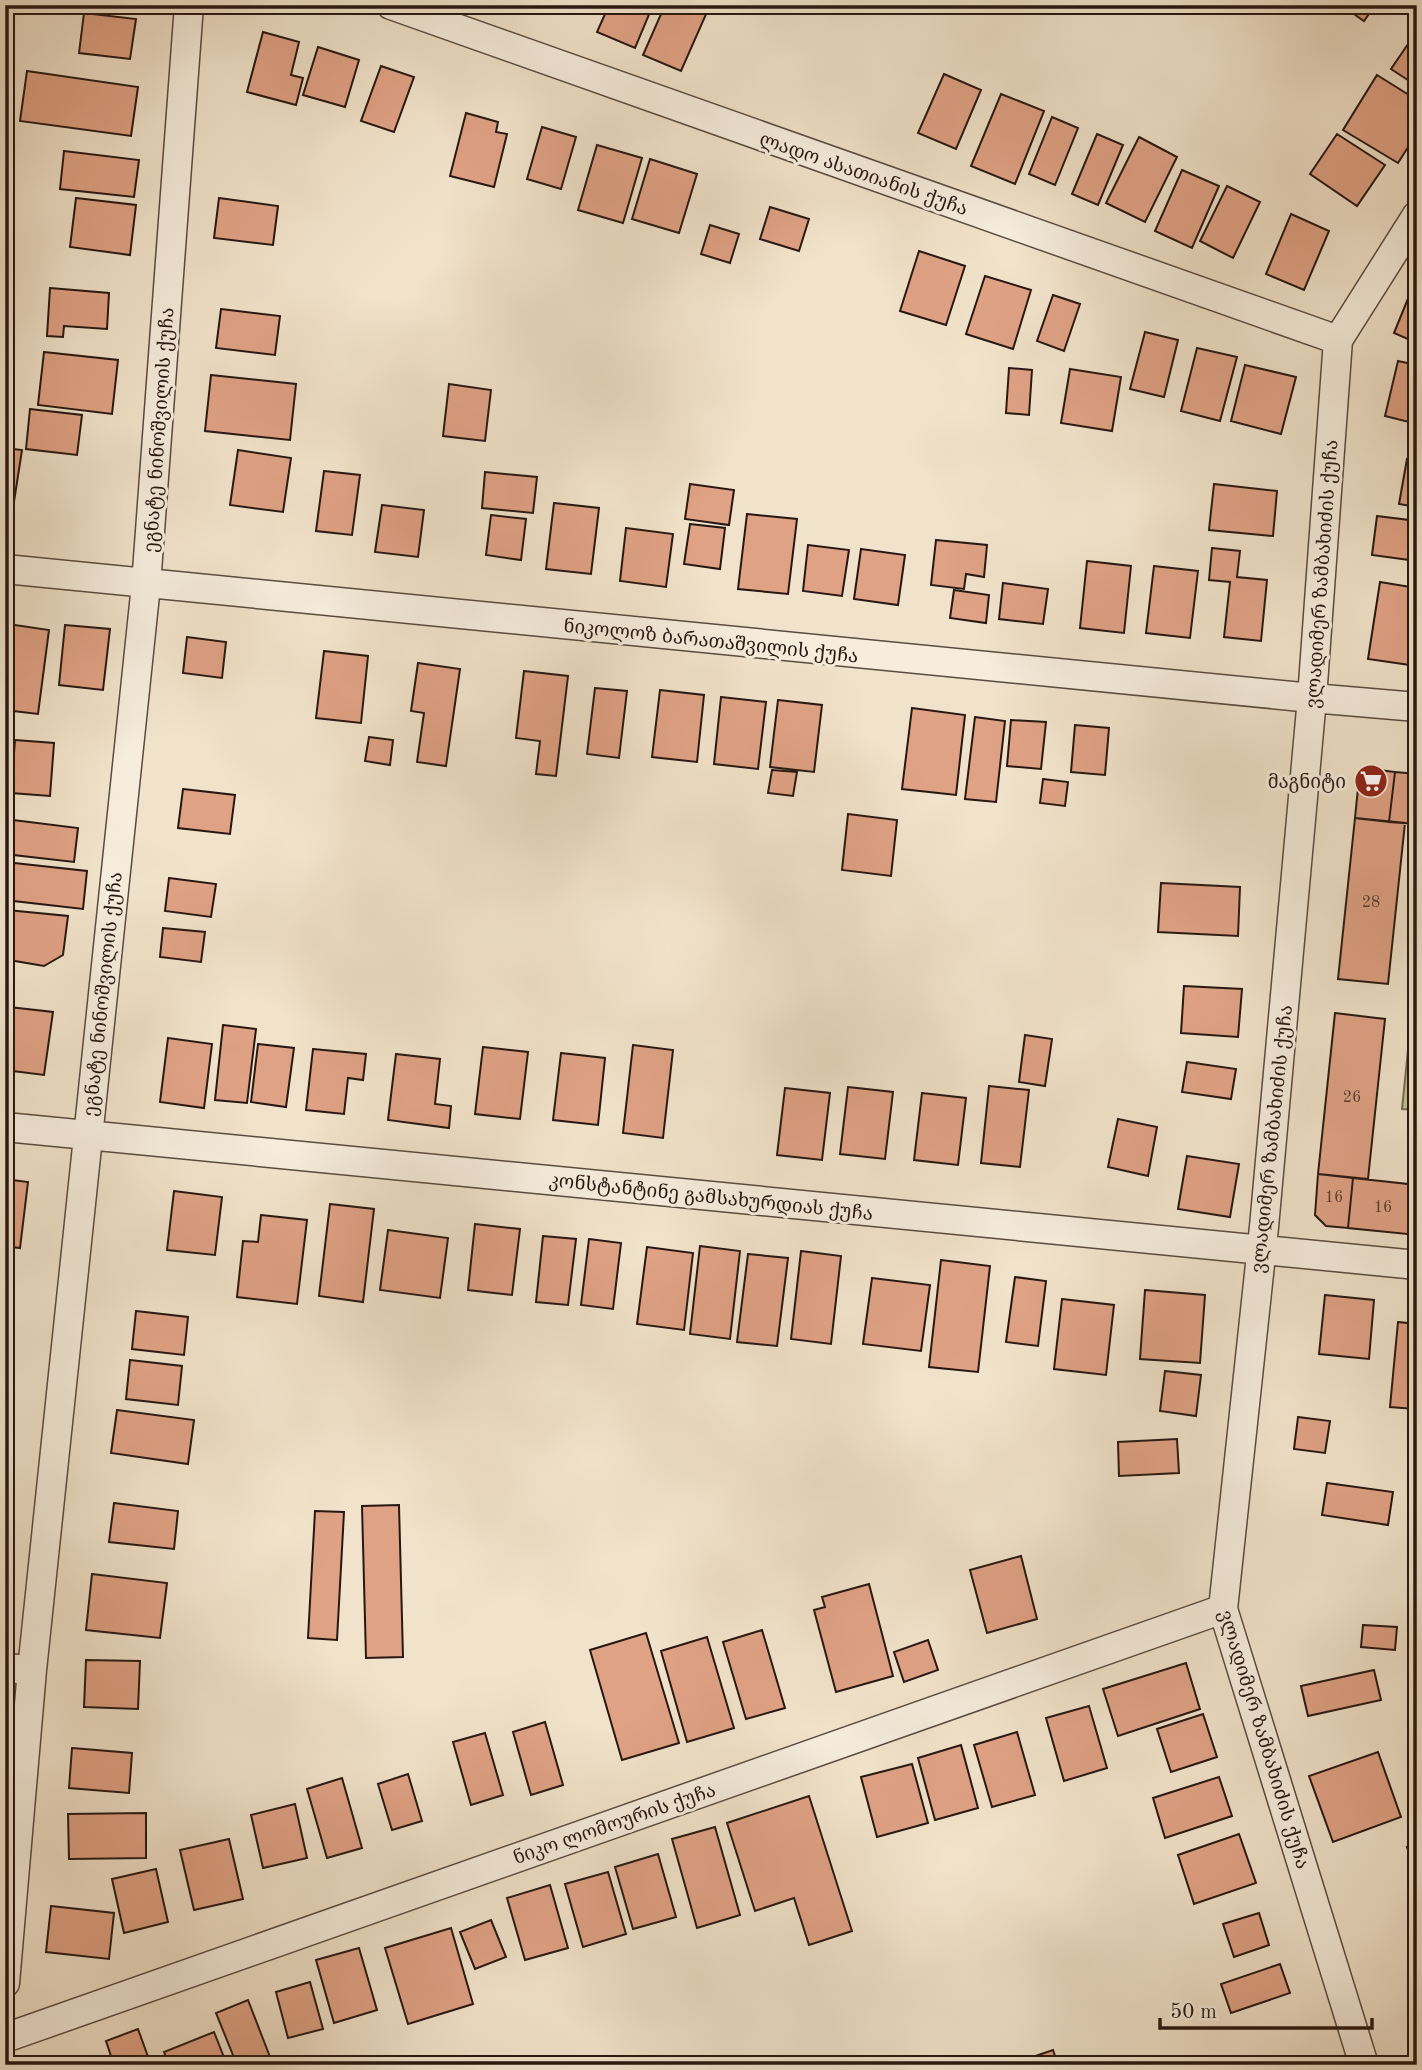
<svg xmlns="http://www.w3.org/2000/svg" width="1422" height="2070" font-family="'Old Standard TT','Noto Serif Georgian',serif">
  <rect width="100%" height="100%" fill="#f1e3cb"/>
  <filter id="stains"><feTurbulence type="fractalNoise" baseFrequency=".00286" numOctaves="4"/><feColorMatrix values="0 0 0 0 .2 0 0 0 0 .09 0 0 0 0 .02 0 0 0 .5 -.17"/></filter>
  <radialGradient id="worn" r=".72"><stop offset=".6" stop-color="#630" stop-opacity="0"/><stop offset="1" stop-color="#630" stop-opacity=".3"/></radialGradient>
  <!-- green -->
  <path fill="#bfc293" stroke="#736c52" stroke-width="2" d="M1417 961V1110L1402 1109Z"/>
  <!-- building -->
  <path fill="#e0a285" stroke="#271712" stroke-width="2" d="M609 5H653L635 48 597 32Z
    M665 5H692L707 12 681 71 643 55Z
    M1341 5H1375L1364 21Z
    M84 13 136 19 130 59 79 53Z
    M1417 31V86L1391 69Z
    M263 32 299 42 291 75 303 78 296 105 247 92Z
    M318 47 359 60 345 107 303 95Z
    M381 66 414 77 394 132 361 121Z
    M27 71 138 87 131 136 20 121Z
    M944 74 981 90 956 149 918 133Z
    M1377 75 1417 100V133L1398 163 1343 130Z
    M1001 94 1044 111 1015 184 971 166Z
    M466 113 498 122 496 132 507 134 494 187 450 176Z
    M1052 117 1078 128 1055 185 1029 174Z
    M542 127 576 137 561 189 527 179Z
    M1097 134 1123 145 1098 205 1072 194Z
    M1337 134 1385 165 1357 206 1310 174Z
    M1139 137 1177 157 1145 222 1106 203Z
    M597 145 642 158 623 223 578 210Z
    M64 151 139 160 134 197 60 189Z
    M650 159 697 174 679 233 632 219Z
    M1182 170 1219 186 1192 248 1155 231Z
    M1227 186 1260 202 1233 258 1200 241Z
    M76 198 136 205 130 255 70 247Z
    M219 198 278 206 273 245 214 238Z
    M770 207 809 219 799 251 760 239Z
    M1291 214 1329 231 1304 290 1266 274Z
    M710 225 739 234 730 263 701 254Z
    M919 251 965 266 946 325 900 311Z
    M985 276 1031 290 1013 349 966 334Z
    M50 288 109 293 107 329 64 326 63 337 47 336Z
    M1053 295 1080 304 1064 351 1037 341Z
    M1409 296 1417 299V343L1394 333Z
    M221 309 280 316 275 355 216 348Z
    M1145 332 1178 340 1164 397 1130 389Z
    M1197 348 1237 357 1220 421 1181 411Z
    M44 352 118 360 112 414 38 405Z
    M1398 361 1417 365V424L1385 416Z
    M1245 365 1296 377 1281 434 1231 421Z
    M1009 368 1032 370 1029 415 1006 413Z
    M1070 369 1121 377 1112 431 1061 423Z
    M211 375 296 384 290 440 205 431Z
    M449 384 491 390 485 441 443 436Z
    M30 409 82 415 77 455 26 449Z
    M5 448 22 450 9 534 5 533Z
    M238 450 291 458 283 512 230 505Z
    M1407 459 1417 461V507L1399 504Z
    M324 471 360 475 352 535 316 531Z
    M485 472 537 477 533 513 482 508Z
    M690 484 734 490 729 525 685 519Z
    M1214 484 1277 491 1273 536 1209 530Z
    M554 503 599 508 591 574 546 569Z
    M382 505 424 510 418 557 375 552Z
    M747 514 797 519 788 594 738 589Z
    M491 515 526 519 521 560 486 555Z
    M1377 516 1417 521V561L1372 555Z
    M690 524 725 528 720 569 684 564Z
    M626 528 673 534 666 587 620 581Z
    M936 540 987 545 984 577 966 574 964 589 931 585Z
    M808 545 849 550 842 596 803 591Z
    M1212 548 1240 551 1237 577 1267 580 1261 641 1224 637 1230 582 1209 580Z
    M861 549 905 555 898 605 854 599Z
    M1087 561 1131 566 1124 633 1080 628Z
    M1154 566 1198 571 1190 638 1146 633Z
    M1380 582 1417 588V666L1368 659Z
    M1003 583 1048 589 1043 624 999 619Z
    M954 590 989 595 986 623 950 618Z
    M8 624 49 630 38 714 5 710V645Z
    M65 625 110 629 103 690 59 685Z
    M187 637 226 642 222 678 183 673Z
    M324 651 368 656 361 723 316 718Z
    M418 663 460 669 446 766 417 762 424 713 411 711Z
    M524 671 568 676 556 776 536 774 540 741 516 738Z
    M595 688 627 691 619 758 587 754Z
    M660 690 704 695 697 762 652 757Z
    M721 697 766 702 758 769 714 764Z
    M778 700 822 705 814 772 770 767Z
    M912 708 965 715 956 795 902 789Z
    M975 717 1005 721 996 802 965 799Z
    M1011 720 1046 722 1041 769 1007 766Z
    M1075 725 1109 728 1105 775 1071 772Z
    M369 737 393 740 390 765 365 761Z
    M15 740 54 743 50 796 11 793Z
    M1372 769 1395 772 1389 822 1355 818 1359 778Z
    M772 770 797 772 793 796 768 793Z
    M1395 772 1417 774V824L1389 822Z
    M1043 779 1068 782 1065 806 1040 803Z
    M183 789 235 795 230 834 178 828Z
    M848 814 897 820 891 876 842 870Z
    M1355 818 1405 823 1388 984 1338 979Z
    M5 819 78 828 74 862 5 854Z
    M5 862 87 871 83 909 5 900Z
    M169 878 216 884 211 917 165 911Z
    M1161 883 1240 887 1238 936 1158 932Z
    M7 910 68 916 63 955 44 966 15 961 5 953V922Z
    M163 928 205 932 201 962 160 957Z
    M1184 986 1242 989 1238 1037 1181 1033Z
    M9 1007 53 1012 44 1075 5 1070V1037Z
    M1335 1013 1385 1019 1368 1179 1318 1174Z
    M223 1025 256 1029 247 1103 215 1100Z
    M1025 1035 1052 1039 1045 1086 1019 1082Z
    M168 1038 212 1044 204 1108 160 1102Z
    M258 1044 294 1048 286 1107 251 1102Z
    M633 1045 673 1050 663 1138 623 1133Z
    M483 1047 528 1052 520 1119 475 1114Z
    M313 1049 366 1054 363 1080 348 1078 344 1114 306 1110Z
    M561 1053 605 1058 598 1125 553 1120Z
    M396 1054 440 1059 435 1104 451 1106 449 1128 388 1120Z
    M1187 1062 1236 1069 1231 1099 1182 1092Z
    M989 1086 1029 1090 1020 1167 981 1163Z
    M848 1087 893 1092 885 1159 840 1154Z
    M785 1088 830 1093 822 1160 777 1155Z
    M922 1093 966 1098 958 1165 914 1160Z
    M1118 1119 1157 1127 1148 1176 1108 1167Z
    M1187 1156 1239 1164 1230 1217 1178 1209Z
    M1318 1174 1353 1178 1348 1228 1326 1226 1315 1215Z
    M1353 1178 1417 1185V1235L1348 1228Z
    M5 1179 28 1182 20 1248 5 1246Z
    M174 1191 222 1197 215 1255 167 1250Z
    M330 1204 374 1209 363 1302 319 1296Z
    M261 1215 307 1220 297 1304 237 1297 243 1241 258 1242Z
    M475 1224 520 1229 512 1295 468 1290Z
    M388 1230 448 1238 440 1298 380 1290Z
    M543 1236 576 1239 568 1305 536 1302Z
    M589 1239 621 1243 613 1309 581 1305Z
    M700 1246 740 1251 730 1339 690 1334Z
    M647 1247 693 1253 684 1330 637 1324Z
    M801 1251 841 1256 831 1344 791 1339Z
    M748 1254 788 1258 777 1346 737 1342Z
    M941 1260 990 1266 978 1372 929 1367Z
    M1015 1277 1046 1281 1038 1346 1006 1342Z
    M872 1278 930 1285 921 1351 863 1344Z
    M1145 1290 1205 1295 1200 1363 1140 1359Z
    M1325 1295 1374 1300 1369 1359 1319 1354Z
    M1062 1299 1114 1305 1106 1375 1054 1369Z
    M136 1311 188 1317 184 1355 132 1349Z
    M1398 1322 1417 1324V1388L1415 1409 1390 1407Z
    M130 1360 182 1366 178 1405 126 1399Z
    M1165 1371 1201 1375 1196 1416 1160 1411Z
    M5 1373H11L5 1417Z
    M117 1410 194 1420 188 1464 111 1453Z
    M1298 1417 1330 1421 1325 1453 1294 1449Z
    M1177 1439 1179 1473 1119 1476 1118 1442Z
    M1327 1483 1393 1492 1388 1525 1322 1515Z
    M114 1503 178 1511 174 1549 109 1542Z
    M399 1505 403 1657 366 1658 362 1506Z
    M315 1511 344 1512 337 1640 308 1638Z
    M1021 1556 1037 1619 987 1633 970 1570Z
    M92 1574 167 1583 160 1638 86 1630Z
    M869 1584 893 1676 836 1692 814 1610 825 1607 822 1597Z
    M1363 1625 1397 1627 1395 1650 1361 1647Z
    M762 1630 785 1708 746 1719 723 1642Z
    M646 1633 679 1743 622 1760 590 1650Z
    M707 1637 734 1728 687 1742 661 1651Z
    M928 1640 938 1670 904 1682 894 1652Z
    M86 1660 140 1661 138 1709 84 1707Z
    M1186 1663 1200 1709 1118 1736 1103 1689Z
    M1374 1670 1381 1700 1308 1716 1301 1686Z
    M1089 1706 1107 1768 1064 1781 1046 1718Z
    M1203 1714 1217 1757 1171 1772 1157 1729Z
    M545 1722 563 1785 531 1795 513 1732Z
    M1017 1732 1035 1795 992 1807 974 1745Z
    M485 1733 503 1795 471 1805 453 1742Z
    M961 1745 978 1808 935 1820 918 1758Z
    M72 1748 132 1753 129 1793 69 1788Z
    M1378 1752 1401 1817 1333 1842 1309 1776Z
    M912 1764 928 1823 877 1837 861 1777Z
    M408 1774 422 1821 392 1830 378 1784Z
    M1219 1777 1232 1816 1165 1838 1153 1798Z
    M342 1778 362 1848 327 1858 307 1789Z
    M1417 1786V1813H1411L1409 1787Z
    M809 1796 852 1931 809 1945 794 1898 755 1911 727 1823Z
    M295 1804 307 1858 263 1868 251 1815Z
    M146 1813V1858L69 1859 68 1814Z
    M715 1827 740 1915 697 1928 672 1839Z
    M1239 1834 1256 1883 1194 1904 1178 1855Z
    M229 1839 243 1899 194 1910 180 1850Z
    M1417 1844V1877L1407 1847Z
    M658 1854 676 1917 633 1929 615 1867Z
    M156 1869 168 1922 124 1933 112 1879Z
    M608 1872 626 1934 583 1947 565 1884Z
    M550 1885 568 1948 525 1960 507 1898Z
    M51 1906 114 1913 109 1959 46 1952Z
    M1259 1913 1269 1945 1234 1957 1223 1924Z
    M491 1920 506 1957 475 1969 460 1932Z
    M451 1928 473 2004 408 2024 385 1948Z
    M359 1948 377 2010 334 2023 316 1960Z
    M1280 1964 1290 1993 1231 2013 1221 1984Z
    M310 1982 323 2029 288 2038 276 1992Z
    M248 2000 270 2057 251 2065H237L216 2013Z
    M138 2029 151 2065H114L106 2041Z
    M214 2032 227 2065H169L164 2052Z
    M1053 2050 1058 2065H1013L1012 2064Z"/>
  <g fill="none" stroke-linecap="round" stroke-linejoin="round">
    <defs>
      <path id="minor" d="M391 5 1338 340
        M5 569 1312 698 1417 707
        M5 1127 1417 1265
        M5 1668 32 1670
        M5 1983 32 1670 146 585 189 5
        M5 2038 1223 1609
        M1364 2065 1223 1609 1264 1227 1312 698 1338 340 1417 215"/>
    </defs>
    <!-- minor casing -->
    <use href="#minor" stroke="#5a4a40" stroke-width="31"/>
    <!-- minor -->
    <use href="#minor" stroke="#f6eddd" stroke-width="28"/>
  </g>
  <!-- icons -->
  <defs>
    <symbol id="supermarket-disc" viewBox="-11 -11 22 22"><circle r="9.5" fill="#8f2418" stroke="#f6eddd"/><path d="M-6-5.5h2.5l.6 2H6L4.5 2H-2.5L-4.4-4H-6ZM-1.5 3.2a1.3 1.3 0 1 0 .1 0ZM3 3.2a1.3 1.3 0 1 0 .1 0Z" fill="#fff"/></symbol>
  </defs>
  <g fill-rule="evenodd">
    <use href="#supermarket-disc" x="1352" y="762" width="38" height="38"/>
  </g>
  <g text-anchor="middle" stroke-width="6" stroke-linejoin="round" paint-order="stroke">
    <!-- number labels -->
    <g font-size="16" fill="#553a2f">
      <text x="1371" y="907">28</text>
      <text x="1352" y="1102">26</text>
      <text x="1334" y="1202">16</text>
      <text x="1383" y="1212">16</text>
    </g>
    <!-- street labels -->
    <g font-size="19" fill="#271712" stroke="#f6eddd">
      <text transform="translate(864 173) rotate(19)" y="7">ლადო ასათიანის ქუჩა</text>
      <text transform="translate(158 430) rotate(-86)" y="7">ეგნატე ნინოშვილის ქუჩა</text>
      <text transform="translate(1321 574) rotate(-86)" y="7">ვლადიმერ ზამბახიძის ქუჩა</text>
      <text transform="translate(711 640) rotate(6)" y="7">ნიკოლოზ ბარათაშვილის ქუჩა</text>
      <text transform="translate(102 994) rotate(-84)" y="7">ეგნატე ნინოშვილის ქუჩა</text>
      <text transform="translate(1271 1139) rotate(-84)" y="7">ვლადიმერ ზამბახიძის ქუჩა</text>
      <text transform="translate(711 1196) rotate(6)" y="7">კონსტანტინე გამსახურდიას ქუჩა</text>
      <text transform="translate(1265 1739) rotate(73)" y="7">ვლადიმერ ზამბახიძის ქუჩა</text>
      <text transform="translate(614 1823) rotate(-19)" y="7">ნიკო ლომოურის ქუჩა</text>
    </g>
    <!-- poi labels -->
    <g font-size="19" fill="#271712" stroke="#f6eddd" text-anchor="end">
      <text x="1346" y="788">მაგნიტი</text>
    </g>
  </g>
  <!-- margin -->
  <rect width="1422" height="2070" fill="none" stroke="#f1e3cb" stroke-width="28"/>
  <rect x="7" y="7" width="1408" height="2056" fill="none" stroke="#271712" stroke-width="3.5"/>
  <rect x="14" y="14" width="1394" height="2042" fill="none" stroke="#271712" stroke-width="2"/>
  <!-- scale -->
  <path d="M1160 2018v10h212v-10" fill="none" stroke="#271712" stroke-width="3.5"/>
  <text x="1170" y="2018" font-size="21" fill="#271712" stroke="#f6eddd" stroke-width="5" paint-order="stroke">50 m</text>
  <rect width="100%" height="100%" filter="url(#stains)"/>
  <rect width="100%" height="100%" fill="url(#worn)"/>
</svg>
